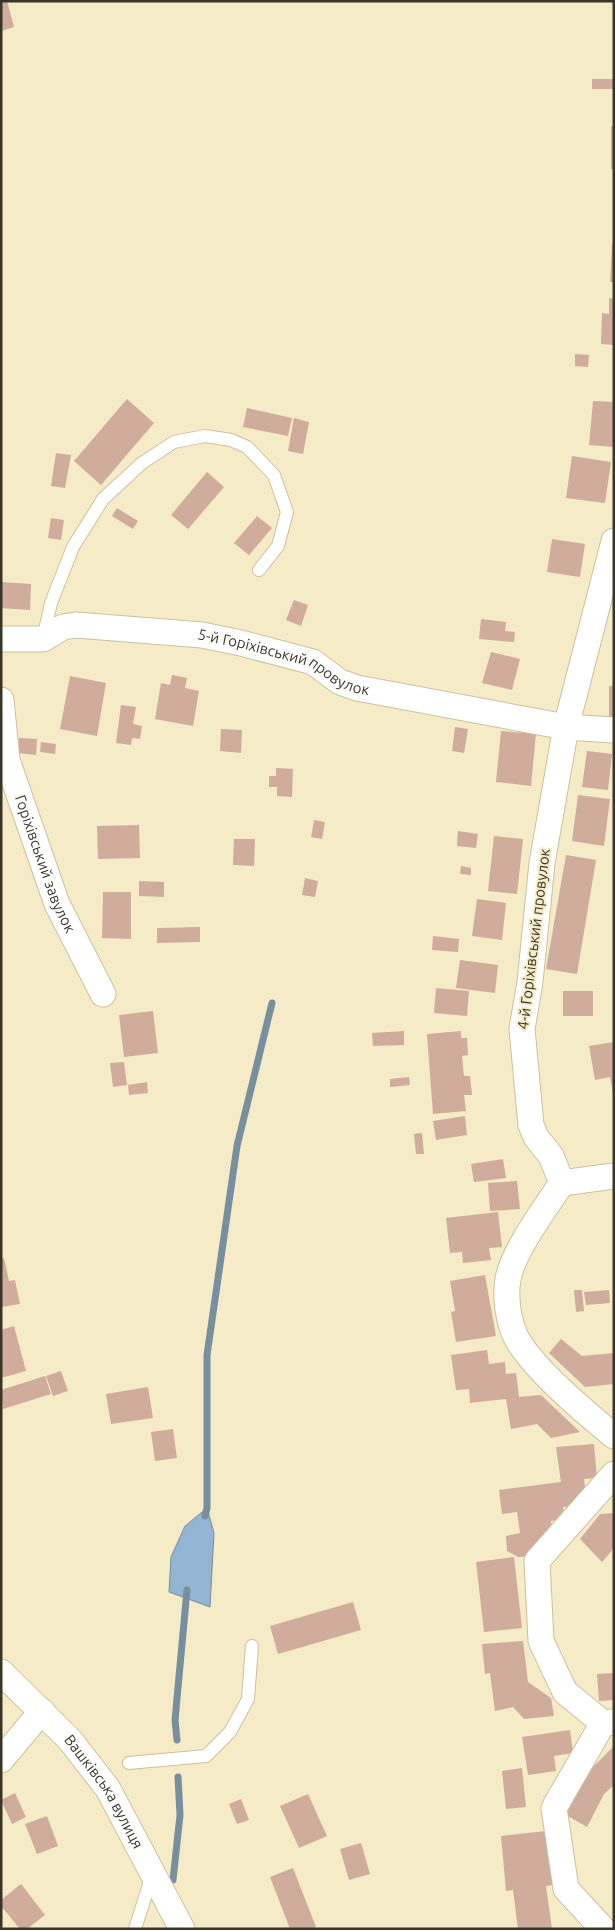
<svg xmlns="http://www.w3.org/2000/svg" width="615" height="1930" font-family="Ubuntu,sans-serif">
  <rect width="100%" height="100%" fill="#f5ebc7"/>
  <!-- water -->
  <path fill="#93b5d3" stroke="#788f9f" d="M207 1508 214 1533 210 1607 169 1592 171 1557 185 1526Z"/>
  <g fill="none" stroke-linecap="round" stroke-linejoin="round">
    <!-- stream -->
    <path stroke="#788f9f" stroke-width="7" d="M205 1516 207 1508V1355L237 1146 272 1003
      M177 1740 175 1720 187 1590
      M173 1880 180 1815 178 1777"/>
  </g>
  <!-- building -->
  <path fill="#d0ac9c" d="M1 1H7L14 27 1 31Z
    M592 79H614V89H592Z
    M611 126H614V169H611Z
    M612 244H614V282H610Z
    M609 298 614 299V345L601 344 602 313 609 314Z
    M575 354 589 355 588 367 575 366Z
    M127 399 154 423 101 485 74 461Z
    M593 401 614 402V447L589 445Z
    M247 408 292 418 288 436 243 427Z
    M294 418 309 422 303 454 288 451Z
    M56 453 71 455 65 488 51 486Z
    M572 456 611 462 605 503 566 498Z
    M207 472 224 487 188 529 171 515Z
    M117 508 138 521 133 529 112 516Z
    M257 516 272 528 249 555 234 543Z
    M51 518 64 520 61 540 48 538Z
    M552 539 585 544 580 577 547 572Z
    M1 582 31 584 30 610 1 608Z
    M294 600 308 605 301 626 286 620Z
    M481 619 506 622 505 631 515 632 514 642 479 639Z
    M491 652 520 659 512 690 482 683Z
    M172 675 187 678 185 688 199 691 193 726 155 719 161 683 170 685Z
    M70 676 106 683 97 736 60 729Z
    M609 686H614V726H609Z
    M121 705 136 707 133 724 142 726 140 739 132 738 131 745 116 743Z
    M455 727 468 729 464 753 452 751Z
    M221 729 242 730 241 753 220 751Z
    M501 731 536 734 531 786 496 782Z
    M19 738 37 739 36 755 18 753Z
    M41 742 56 744 55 754 40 752Z
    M587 751 612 754 608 790 582 787Z
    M276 768 293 769 292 797 277 796V787H269V776H276Z
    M578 795 610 799 604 846 572 841Z
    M314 820 325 822 322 839 311 837Z
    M139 825 140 858 98 859 97 826Z
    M458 831 478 834 476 848 457 846Z
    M494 836 523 839 517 894 488 891Z
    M234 839H255L254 866 233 865Z
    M566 855 596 860 577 974 546 969Z
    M461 866 471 868V875L460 874Z
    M305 878 318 881 315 897 302 895Z
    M139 881 164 882V897L139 896Z
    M103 892H131V939L102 938Z
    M477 899 506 903 502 940 472 936Z
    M200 927V942L157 943V928Z
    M433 936 459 939 458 952 432 950Z
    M460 960 498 965 495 993 456 988Z
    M436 988 469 991 467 1016 434 1013Z
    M563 991H593V1016H563Z
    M153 1011 158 1053 124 1057 119 1015Z
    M404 1031V1045L373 1046 372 1033Z
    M461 1031V1038H467L468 1055 462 1056 464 1076H470L472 1095H464L466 1111 433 1114 427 1034Z
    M614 1042V1094H613L610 1077 595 1080 589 1046Z
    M124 1062 127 1085 113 1087 110 1063Z
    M409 1077 410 1085 390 1087V1079Z
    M147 1082 148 1093 129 1095 128 1085Z
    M465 1116 467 1135 436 1140 433 1121Z
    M422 1133 424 1154H416L414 1134Z
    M503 1159 506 1178 474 1182 471 1164Z
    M517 1181 520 1209 490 1211 488 1183Z
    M498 1212 502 1247 489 1248 491 1260 463 1263 462 1252 450 1253 446 1218Z
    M1 1258H4L9 1281 15 1280 20 1304 1 1307Z
    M485 1275 496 1336 456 1342 451 1312 455 1311 450 1281Z
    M574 1290H582L584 1311 576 1312Z
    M609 1290 610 1303 586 1305 584 1292Z
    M14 1326 26 1371 1 1378V1330Z
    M561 1339 582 1356 614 1353V1384L585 1387 549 1353Z
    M487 1350 489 1364 505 1362 506 1374 516 1373 519 1397 541 1395 580 1432 551 1438 537 1424 511 1429 506 1399 470 1403 469 1389 456 1390 451 1355Z
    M61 1371 68 1391 53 1396 46 1376Z
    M45 1376 51 1394 3 1409 1 1390Z
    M148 1387 153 1418 111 1424 106 1394Z
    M173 1429 177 1458 155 1461 151 1432Z
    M594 1444 597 1478 584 1479 586 1495 574 1506 563 1507 565 1519 551 1521 553 1531 545 1532 546 1544 538 1556 518 1557 507 1551 506 1536 520 1533 517 1512 502 1514 499 1490 561 1482 556 1447Z
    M614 1513V1548L602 1562 580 1539 600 1514Z
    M514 1557 522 1628 484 1632 476 1562Z
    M353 1602 361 1630 278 1654 270 1626Z
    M523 1641 528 1682 551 1698 554 1716 524 1719 513 1707 495 1711 490 1673 485 1674 482 1644Z
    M614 1673V1700L599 1701 597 1674Z
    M570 1730 573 1753 554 1756 556 1771 528 1775 522 1737Z
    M614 1746V1785L604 1794 587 1827 566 1815 585 1775Z
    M522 1768 526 1807 506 1809 502 1771Z
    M15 1793 26 1817 12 1824 1 1800Z
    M308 1794 327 1836 299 1848 280 1806Z
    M241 1799 249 1820 237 1824 229 1804Z
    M47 1816 58 1846 37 1854 25 1824Z
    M546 1831 553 1885 546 1886 552 1929H518L513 1890 506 1891 501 1836Z
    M361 1843 370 1874 349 1880 340 1849Z
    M293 1868 316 1927 313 1929H290L270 1877Z
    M21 1884 45 1915 27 1929H20L1 1906V1900Z"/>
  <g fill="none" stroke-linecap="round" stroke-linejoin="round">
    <defs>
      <path id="service" d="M43 639 51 603 73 547 103 499 142 463 174 442 205 436 231 440 247 447 274 475 287 512 278 546 259 570
        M129 1763 206 1756 230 1732 248 1699 252 1646
        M135 1929 152 1875"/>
      <g id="minor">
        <path d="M614 541 566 727 542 863 530 982 522 1029 531 1125 536 1137 551 1156 562 1183 614 1176"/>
        <path id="s1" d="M1 639H43L63 627 76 625 202 635 241 643 313 662 340 682 357 688 566 727 614 730"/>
        <path id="s2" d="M1 700 7 760 57 904 103 994"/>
        <path d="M562 1183C546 1207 513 1251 508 1279 505 1296 508 1319 515 1335 529 1365 587 1414 614 1436"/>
        <path d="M614 1474 537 1561 541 1641 565 1692 603 1723 614 1722"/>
        <path id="s3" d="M1 1672 70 1740 108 1789 182 1929"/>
        <path d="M603 1723 554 1808 566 1889 603 1929"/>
        <path d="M1 1760 42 1711"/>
      </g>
    </defs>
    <!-- service casing -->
    <use href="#service" stroke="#cbc09e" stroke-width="14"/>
    <!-- minor casing -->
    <use href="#minor" stroke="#cbc09e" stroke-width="27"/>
    <!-- service -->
    <use href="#service" stroke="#fff" stroke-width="12"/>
    <!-- minor -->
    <use href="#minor" stroke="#fff" stroke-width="25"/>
  </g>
  <g text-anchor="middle" stroke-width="4" stroke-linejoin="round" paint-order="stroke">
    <!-- street labels -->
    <g font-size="15" fill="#3a3527" stroke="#f5ebc7">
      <text dy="5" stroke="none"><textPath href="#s1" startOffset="292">5-й Горіхівський провулок</textPath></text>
      <text dy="5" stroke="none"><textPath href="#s2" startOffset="171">Горіхівський завулок</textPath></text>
      <text transform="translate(534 939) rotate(-83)" y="5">4-й Горіхівський провулок</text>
      <text dy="5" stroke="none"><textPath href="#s3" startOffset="159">Вашківська вулиця</textPath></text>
    </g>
  </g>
  <!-- border -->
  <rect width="615" height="1930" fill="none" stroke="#3a3527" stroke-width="5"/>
</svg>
